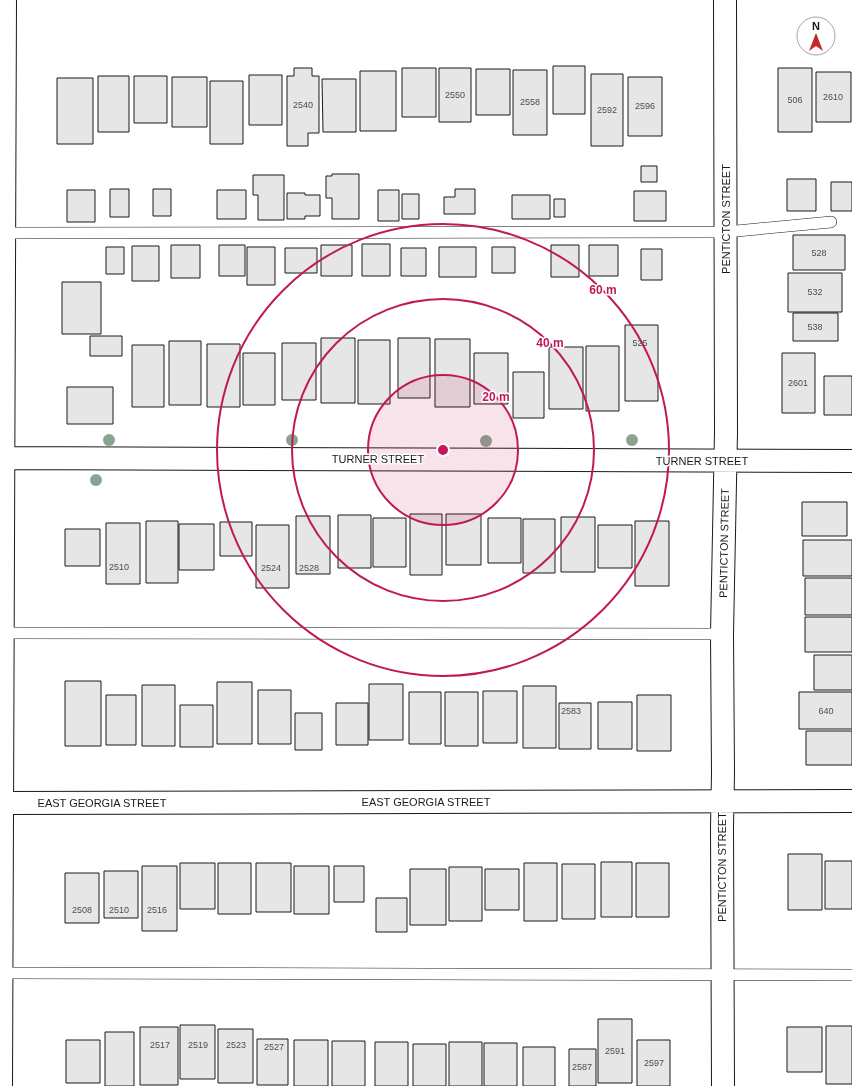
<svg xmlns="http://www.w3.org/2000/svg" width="852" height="1086" font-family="Helvetica,sans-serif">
  <rect width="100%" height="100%" fill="#fff"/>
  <!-- building -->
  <path fill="#e6e6e6" stroke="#1a1a1a" d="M553 66H585V114H553Z
    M294 68H312V76H319V133H308V146H287V76H294Z
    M402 68H436V117H402Z
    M439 68H471V122H439Z
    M778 68H812V132H778Z
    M476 69H510V115H476Z
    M513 70H547V135H513Z
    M360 71H396V131H360Z
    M816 72H851V122H816Z
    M591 74H623V146H591Z
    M249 75H282V125H249Z
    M98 76H129V132H98Z
    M134 76H167V123H134Z
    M172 77H207V127H172Z
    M628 77H662V136H628Z
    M57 78H93V144H57Z
    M322 79H356V132H323Z
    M210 81H243V144H210Z
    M641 166H657V182H641Z
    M332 174H359V219H332V198H326V176H332Z
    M253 175H284V220H258V195H253Z
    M787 179H816V211H787Z
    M831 182H852V211H831Z
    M110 189H129V217H110Z
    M153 189H171V216H153Z
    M455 189H475V214H444V197H455Z
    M67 190H95V222H67Z
    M217 190H246V219H217Z
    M378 190H399V221H378Z
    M634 191H666V221H634Z
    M287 193H305V195H320V216H305V219H287Z
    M402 194H419V219H402Z
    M512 195H550V219H512Z
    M554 199H565V217H554Z
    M793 235H845V270H793Z
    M362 244H390V276H362Z
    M171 245H200V278H171Z
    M219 245H245V276H219Z
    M321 245H352V276H321Z
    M551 245H579V277H551Z
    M589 245H618V276H589Z
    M132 246H159V281H132Z
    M106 247H124V274H106Z
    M247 247H275V285H247Z
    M439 247H476V277H439Z
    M492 247H515V273H492Z
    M285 248H317V273H285Z
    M401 248H426V276H401Z
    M641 249H662V280H641Z
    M788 273H842V312H788Z
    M62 282H101V334H62Z
    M793 313H838V341H793Z
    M625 325H658V401H625Z
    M90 336H122V356H90Z
    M321 338H355V403H321Z
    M398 338H430V398H398Z
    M435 339H470V407H435Z
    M358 340H390V404H358Z
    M169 341H201V405H169Z
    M282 343H316V400H282Z
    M207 344H240V407H207Z
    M132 345H164V407H132Z
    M586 346H619V411H586Z
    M549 347H583V409H549Z
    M243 353H275V405H243Z
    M474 353H508V404H474Z
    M782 353H815V413H782Z
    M513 372H544V418H513Z
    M824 376H852V415H824Z
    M67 387H113V424H67Z
    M802 502H847V536H802Z
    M410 514H442V575H410Z
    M446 514H481V565H446Z
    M338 515H371V568H338Z
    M296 516H330V574H296Z
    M561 517H595V572H561Z
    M373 518H406V567H373Z
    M488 518H521V563H488Z
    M523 519H555V573H523Z
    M146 521H178V583H146Z
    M635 521H669V586H635Z
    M220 522H252V556H220Z
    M106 523H140V584H106Z
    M179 524H214V570H179Z
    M256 525H289V588H256Z
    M598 525H632V568H598Z
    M65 529H100V566H65Z
    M803 540H852V576H803Z
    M805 578H852V615H805Z
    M805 617H852V652H805Z
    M814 655H852V690H814Z
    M65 681H101V746H65Z
    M217 682H252V744H217Z
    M369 684H403V740H369Z
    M142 685H175V746H142Z
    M523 686H556V748H523Z
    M258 690H291V744H258Z
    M483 691H517V743H483Z
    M409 692H441V744H409Z
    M445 692H478V746H445Z
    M799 692H852V729H799Z
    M106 695H136V745H106Z
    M637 695H671V751H637Z
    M598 702H632V749H598Z
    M336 703H368V745H336Z
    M559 703H591V749H559Z
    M180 705H213V747H180Z
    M295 713H322V750H295Z
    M806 731H852V765H806Z
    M788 854H822V910H788Z
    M825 861H852V909H825Z
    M601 862H632V917H601Z
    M180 863H215V909H180Z
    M218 863H251V914H218Z
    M256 863H291V912H256Z
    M524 863H557V921H524Z
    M636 863H669V917H636Z
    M562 864H595V919H562Z
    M142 866H177V931H142Z
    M294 866H329V914H294Z
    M334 866H364V902H334Z
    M449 867H482V921H449Z
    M410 869H446V925H410Z
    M485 869H519V910H485Z
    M104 871H138V918H104Z
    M65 873H99V923H65Z
    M376 898H407V932H376Z
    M598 1019H632V1083H598Z
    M180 1025H215V1079H180Z
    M826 1026H852V1084H826Z
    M140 1027H178V1085H140Z
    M787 1027H822V1072H787Z
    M218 1029H253V1083H218Z
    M105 1032H134V1086H105Z
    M257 1039H288V1085H257Z
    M66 1040H100V1083H66Z
    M294 1040H328V1086H294Z
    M637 1040H670V1086H637Z
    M332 1041H365V1086H332Z
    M375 1042H408V1086H375Z
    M449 1042H482V1086H449Z
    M484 1043H517V1086H484Z
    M413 1044H446V1086H413Z
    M523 1047H555V1086H523Z
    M569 1049H596V1086H569Z"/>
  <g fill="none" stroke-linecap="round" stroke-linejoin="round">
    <defs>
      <path id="service" d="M1 233 726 232 831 222
        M0 633 722 634
        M0 973 852 975"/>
      <path id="minor" d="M0 458 852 461
        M0 803 852 801
        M1 1086 5 0
        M723 1086 722 828 723 773 722 634 726 432 725 0"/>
    </defs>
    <!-- service casing -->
    <use href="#service" stroke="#1a1a1a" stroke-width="12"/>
    <!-- minor casing -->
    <use href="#minor" stroke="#1a1a1a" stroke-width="24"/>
    <!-- service -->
    <use href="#service" stroke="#fff" stroke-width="11"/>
    <!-- minor -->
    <use href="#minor" stroke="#fff" stroke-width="22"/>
  </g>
  <!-- trees -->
  <g fill="#8aa48f">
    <circle cx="109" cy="440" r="6"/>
    <circle cx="292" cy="440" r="6"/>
    <circle cx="632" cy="440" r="6"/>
    <circle cx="486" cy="441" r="6"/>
    <circle cx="96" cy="480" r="6"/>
  </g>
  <!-- distance rings -->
  <circle cx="443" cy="450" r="75" fill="#c2185b" fill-opacity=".12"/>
  <g fill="none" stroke="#c2185b" stroke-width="2">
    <circle cx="443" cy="450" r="75"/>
    <circle cx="443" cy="450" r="151"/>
    <circle cx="443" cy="450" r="226"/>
  </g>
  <g text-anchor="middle" stroke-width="3" stroke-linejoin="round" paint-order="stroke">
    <!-- number labels -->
    <g font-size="9" fill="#4d4d4d">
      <text x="455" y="98">2550</text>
      <text x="833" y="100">2610</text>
      <text x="795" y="103">506</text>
      <text x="530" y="105">2558</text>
      <text x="303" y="108">2540</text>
      <text x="645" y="109">2596</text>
      <text x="607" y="113">2592</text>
      <text x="819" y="256">528</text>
      <text x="815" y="295">532</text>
      <text x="815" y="330">538</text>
      <text x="640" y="346">525</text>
      <text x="798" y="386">2601</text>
      <text x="119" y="570">2510</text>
      <text x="271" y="571">2524</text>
      <text x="309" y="571">2528</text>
      <text x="571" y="714">2583</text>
      <text x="826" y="714">640</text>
      <text x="82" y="913">2508</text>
      <text x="119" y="913">2510</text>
      <text x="157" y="913">2516</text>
      <text x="160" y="1048">2517</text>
      <text x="198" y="1048">2519</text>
      <text x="236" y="1048">2523</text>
      <text x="274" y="1050">2527</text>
      <text x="615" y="1054">2591</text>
      <text x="654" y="1066">2597</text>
      <text x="582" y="1070">2587</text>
    </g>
    <!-- street labels -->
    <g font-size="11" fill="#1a1a1a" stroke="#fff">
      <text transform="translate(726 219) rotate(-90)" y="4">PENTICTON STREET</text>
      <text x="378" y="463">TURNER STREET</text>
      <text x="702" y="465">TURNER STREET</text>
      <text transform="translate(724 543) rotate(-89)" y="4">PENTICTON STREET</text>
      <text x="426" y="806">EAST GEORGIA STREET</text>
      <text x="102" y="807">EAST GEORGIA STREET</text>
      <text transform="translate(722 867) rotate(-90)" y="4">PENTICTON STREET</text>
    </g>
  </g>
  <circle cx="443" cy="450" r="6" fill="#c2185b" stroke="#fff" stroke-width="2"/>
  <g font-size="12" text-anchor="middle" font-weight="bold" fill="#c2185b" stroke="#fff" stroke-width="3" stroke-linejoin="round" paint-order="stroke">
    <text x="603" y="294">60 m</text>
    <text x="550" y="347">40 m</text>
    <text x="496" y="401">20 m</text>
  </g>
  <!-- north arrow -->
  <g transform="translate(816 36)"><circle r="19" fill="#ffffff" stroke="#a3a3a3"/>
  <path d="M0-3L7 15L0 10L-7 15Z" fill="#c62828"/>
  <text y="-6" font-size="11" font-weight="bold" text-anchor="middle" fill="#1a1a1a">N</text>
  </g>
</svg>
